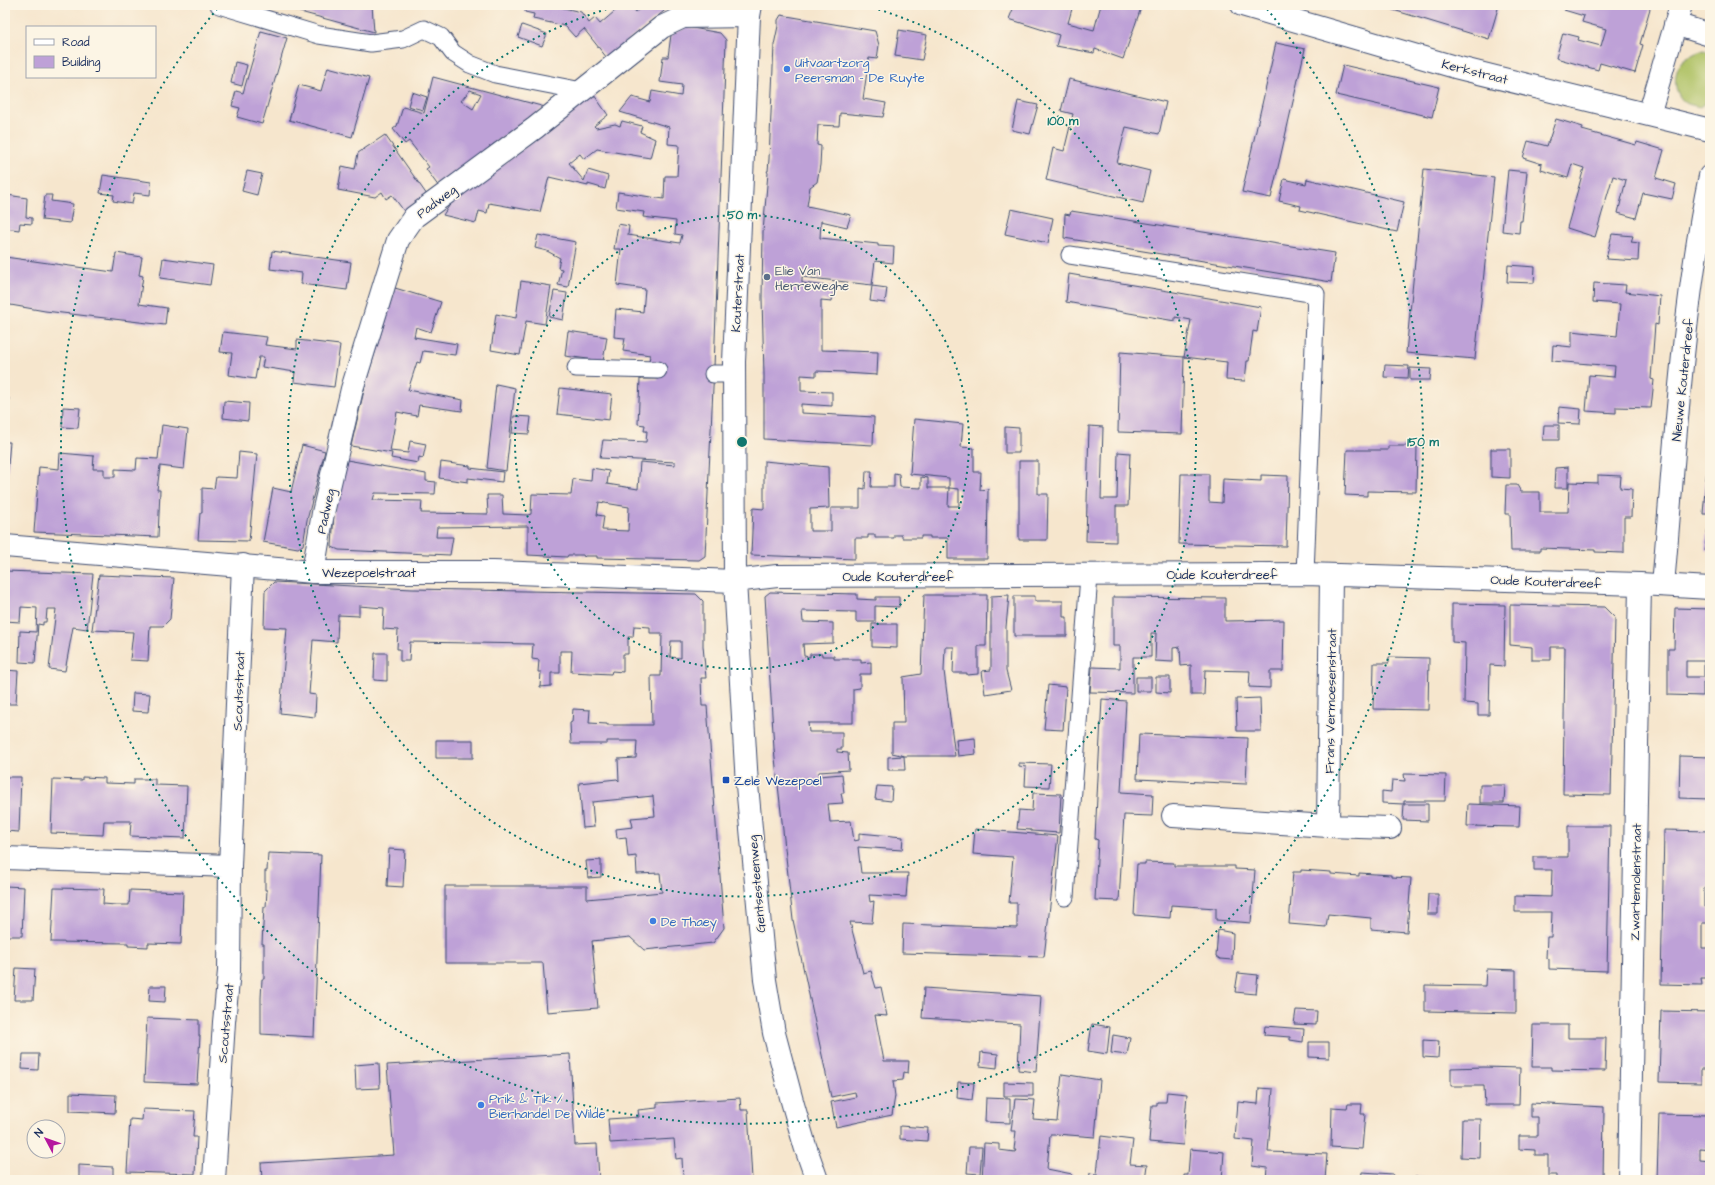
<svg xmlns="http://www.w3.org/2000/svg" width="1715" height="1185" font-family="'Architects Daughter',sans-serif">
  <rect width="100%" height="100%" fill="#fcf5e5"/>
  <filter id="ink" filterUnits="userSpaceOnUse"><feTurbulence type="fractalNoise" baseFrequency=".025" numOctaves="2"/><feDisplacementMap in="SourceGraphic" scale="8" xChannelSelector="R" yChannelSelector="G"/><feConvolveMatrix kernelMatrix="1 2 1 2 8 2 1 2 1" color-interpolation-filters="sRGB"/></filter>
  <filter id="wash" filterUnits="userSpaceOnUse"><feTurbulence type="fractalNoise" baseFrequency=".012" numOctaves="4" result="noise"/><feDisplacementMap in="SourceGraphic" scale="16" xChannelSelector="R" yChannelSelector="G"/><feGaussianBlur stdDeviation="0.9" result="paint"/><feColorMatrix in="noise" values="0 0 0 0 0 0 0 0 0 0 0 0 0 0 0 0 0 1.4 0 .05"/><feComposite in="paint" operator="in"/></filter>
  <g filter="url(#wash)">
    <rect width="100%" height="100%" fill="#f6e6cd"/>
    <!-- green -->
    <path fill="#b0c367" stroke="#667962" d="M1704 50 1710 53V99L1700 107C1696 106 1691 105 1688 104 1673 97 1672 73 1682 62 1689 56 1695 53 1704 50Z"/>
    <g id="blocks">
      <!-- building -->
      <path fill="#bea1d7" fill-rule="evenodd" d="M286 5H372L374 32 293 10Z
        M526 5H551L581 12 589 23 595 18 600 24 622 5H629L636 12 644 5 653 7 655 5H667L664 11 607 58 584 29 575 37 565 26 533 19 534 14 525 12Z
        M1000 5H1073L1068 23 1094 30 1101 5H1142L1123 59 1095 49 1094 53 1056 46 1059 35 1009 19 1013 9Z
        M1381 5H1499L1489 39 1380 6Z
        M1566 5H1604L1612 7 1613 5H1651L1640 44 1643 45 1635 73 1600 63 1598 70 1556 58 1563 33 1579 37 1578 40 1601 46 1606 29 1582 22 1584 16 1564 10Z
        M781 15 875 31 879 45 877 59 869 58 863 99 886 103 883 117 840 113 839 126 818 125 817 145 821 146 820 165 817 182 810 187 807 206 851 215 847 227 821 221 820 238 878 244V246L894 247 893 263 875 261 872 285 802 277V283L834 287 832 301 821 300V350L878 352 877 375 845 373V372L816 371V376L801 375V391L832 392V406L801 404V413L874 417 873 445 764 439V375L762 298 763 232 768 173 767 171H768L769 159 774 45 778 26V20Z
        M522 25 547 34 542 46 518 37Z
        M687 27 720 33 726 40 714 367 705 556 699 560 597 558V556H585L584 557 583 555H568L567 557 528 555V526L437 527 436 537H453L450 555 339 550 332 547 334 511 347 460 426 474V481L436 482 435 494 375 493 373 500 422 501 421 513 488 514 487 495H502L503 514 528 515 531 514 532 494 571 495 573 479 591 481 592 468 609 471 607 484 638 489 640 462 675 465V462L600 458 603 440 646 442 647 431H644L645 425 638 424 640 379H658L659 363 649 362 650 355 623 351 625 338 614 337 616 309 643 312 645 289 617 285 621 249H614L618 224 629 226 628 235 680 243 682 235 675 234 676 221 643 217 644 212 616 208 618 192 664 199 665 176H677L679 145 668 144 669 127 620 112 632 97 650 102 652 91 681 96 682 85 660 82 663 57H668L671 35ZM599 502 629 507 628 531 602 530 604 516 597 515Z
        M899 30 927 35 922 60 895 56Z
        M261 31 287 38 262 124 237 117 240 108 232 106 236 91 243 93Z
        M1276 43 1305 49 1271 198 1242 192Z
        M235 62 247 65 242 86 231 83Z
        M1343 65 1439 87 1432 117 1336 95Z
        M328 67 369 78 352 137 289 120 299 85 321 91Z
        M433 77 545 107 492 145 439 187 426 169 429 167 409 141 405 144 393 129 397 126 403 107 424 113ZM470 90 481 94 473 109 461 101Z
        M1069 79 1166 102 1159 134 1126 127 1117 163 1150 171 1143 203 1046 180 1053 148 1064 151 1073 114 1061 111Z
        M412 92 427 97 423 110 408 106Z
        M594 95 608 115 594 126 596 128 615 124 620 126 622 121 642 126 640 132 655 139 650 158 597 149 584 159 580 154 569 163 584 181 588 170 608 176 605 189 588 184V186L549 177 540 212 489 203 487 213 479 211 476 223 443 215 451 203Z
        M1018 101 1038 105 1030 134 1012 130Z
        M1556 119 1583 127 1582 130 1636 145 1637 142 1664 150 1656 178 1676 184 1672 199 1643 193 1636 218 1618 213 1626 180 1613 176 1595 237 1567 228 1584 168 1572 164 1568 178 1541 170 1542 164 1523 158 1528 141 1547 146Z
        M385 135 427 195 404 211 392 195 386 199 382 192 375 197 338 190 342 166 355 169 358 153Z
        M1424 169 1494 177 1475 359 1406 353Z
        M1508 170 1527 172 1522 221H1520L1519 233 1502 231Z
        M247 171 262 174 257 195 242 191Z
        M103 175 151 182 150 195 134 193 132 204 113 201 114 195 100 193Z
        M1284 179 1306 184 1307 179 1404 202 1397 232 1300 210 1301 206 1279 201Z
        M7 195 27 198 26 217 32 218V224L20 223 19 230 5 228Z
        M45 195H52L51 201 73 204 70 223 42 220Z
        M1011 209 1053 218 1048 243 1005 234Z
        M1071 211 1335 253 1331 282 1064 238 1065 214 1070 215Z
        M1612 234 1633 236 1631 242 1639 243 1638 261 1606 259Z
        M538 235 576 242 568 287 558 285 562 269 558 268 560 258 547 251 535 248Z
        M272 251 351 262 347 290 301 284 302 273 270 269Z
        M116 253 142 257 139 275 143 276 139 304 167 308 165 325 45 311 5 304V257L113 272Z
        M163 258 213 265 210 285 160 278Z
        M1508 265 1535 267 1534 283 1507 282Z
        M1069 274 1261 307 1257 332 1253 331 1249 361H1247L1245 381 1226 380 1227 362 1184 357 1191 320 1175 317V321L1066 302Z
        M521 281 551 286 545 324 526 321 520 355 491 350 496 314 516 318Z
        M1594 283 1626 285 1625 292 1660 296 1658 325 1655 324 1651 379 1654 380 1651 408 1616 407V413L1586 411 1589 375 1614 377 1615 366 1552 361 1553 345 1572 347V331L1617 336 1620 304 1593 302Z
        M872 286 887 288 885 303 870 301Z
        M395 288 441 302 431 332 416 327 414 337 457 344 455 355 423 351 420 363 417 362 408 390 463 400 462 411 419 405 417 416 397 412 390 451 408 453 410 441 426 444 423 458 419 457 418 463 391 458 392 453 351 446 366 382Z
        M554 291 567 293 563 320 549 317Z
        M568 331 607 337 603 361 565 356Z
        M223 332 267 337 265 345 297 349V340L340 345 334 387 294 382 295 372 262 367 264 357H259L255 379 229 375 232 353 220 352Z
        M1120 352 1184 357 1182 434 1118 432Z
        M1385 365 1409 366 1408 378 1384 377Z
        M1410 368 1431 369 1430 380H1410Z
        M496 384 515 388 506 471 487 468Z
        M560 388 612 394 609 420 557 414Z
        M5 398H9L6 421H5Z
        M224 401 249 403 248 421 223 418Z
        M63 407 80 408 78 428 62 427Z
        M1559 407 1581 409 1580 424 1558 423Z
        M514 416 531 417 529 434 512 433Z
        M914 419 963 424 961 447 974 448V472H981L980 490 988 489 987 559H948V538H930V536H921V538H902V535H894V538H875V535H868V538H855V559L751 555 753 508 764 509V461L828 467 829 508 810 509V531H831V508H860V488L865 489 866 471H872L871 487H894V473L899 474 900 487 921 488V477L928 478V488H949L948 506H959V489L949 488V478L910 474Z
        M162 425 188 429 184 469 160 466 157 490H160L158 537 34 532 39 467 59 469 60 453 94 456 93 469H104V477H115V469L136 470 137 458 158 459Z
        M1544 425H1559V440H1543Z
        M1089 426 1103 427 1101 499H1117L1118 452 1130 453 1128 506H1116V542L1086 541Z
        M1005 427 1019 428V453H1005Z
        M5 442H10L6 489H5Z
        M302 445 325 451 307 520 303 545 298 548 263 542 273 488 291 492Z
        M1388 446H1417L1416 492 1367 491V496L1345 495 1347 450H1388Z
        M1491 449H1510V478L1491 477Z
        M239 452 257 454 249 541 198 540 200 513H202V488L214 489 216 477 237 478Z
        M1019 461H1038V494H1048L1047 540H1019Z
        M441 462 470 466V468L503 472 502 482 468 478V482L439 478Z
        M1568 467V488H1554L1555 468Z
        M1707 467H1710V514H1703Z
        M1181 474H1209V502L1222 503 1223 479 1261 481V475L1288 476 1286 546 1179 544Z
        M1598 475 1621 476 1620 488 1632 489 1631 517H1624V553L1595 552V550L1567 549 1540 548V551H1511L1510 514H1505L1506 485H1517L1521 492H1540V512H1568L1569 482 1598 483Z
        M1709 516H1710V551L1705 550Z
        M5 571 93 574 87 629 73 627 65 671 49 669 56 609H47L46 622H43V625L38 624 35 663 19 662 20 631 36 632 37 608 21 607 20 622 5 621Z
        M99 575 174 578 170 619 163 626H150L148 661 130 660 133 632 92 630Z
        M274 582 412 589 696 594 703 601V646L706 678H701L702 706H707L724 928 713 943 644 950 630 937 592 941 598 1008 547 1012 543 963H445V886H587V899L662 892 660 873 637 874 636 856 628 857 626 837 617 838 616 829 633 827 631 818 655 816 653 796 592 802 594 827 583 828 579 783 617 779 619 781 618 759 636 758 637 741H607V744H571L570 723 572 722 573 709 590 710 589 723 607 724V725H652L651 676H661L662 633H650V627L634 626 633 637H628V654H623V672L612 671 611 674 571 672 572 651H560V673H551V686L540 687 541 672H538L539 660 532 659 533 644 410 642 409 661H400V649H397L398 630 383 629 384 608 359 606V616L338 615 337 642 313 640 309 694 316 695 315 717 280 713 287 628 264 627 265 591ZM671 641H681V658L670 657Z
        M770 592 857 594V599L876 600V597H899V607L875 606V622H856V612L802 611 803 622 833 623V643L803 644 804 656 810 657V654H822V656H834V659H861V663L871 662V674H860V688L853 689V723H808L809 732H842V749H837V752L848 753 849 770 819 772V776L842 774 844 793H841L843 803 828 804 830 822 851 821 854 841 859 840V833L903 837 902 850 858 847 861 873H908L906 897 869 895 870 902 874 901 872 923 850 922 863 973 871 971 876 988 881 987 887 1016 875 1015 884 1061H909L908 1073 904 1072 903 1080 893 1081 895 1096 892 1115 836 1127 831 1102 856 1097 855 1092 831 1097 793 920 774 749 765 596Z
        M924 595H987L986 646H978V674L967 675V673H953L954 647H945L944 671 955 756H905L892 753V723H904L903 677 921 674Z
        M1009 595 1006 627V671L1011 690 985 694 982 671 991 670V596Z
        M1014 596H1035V601H1063V617H1067V636H1014Z
        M1113 597 1225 598V621L1284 620 1283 671H1270V688L1249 687 1250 671 1205 670 1204 695H1191V665L1181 666 1180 647 1173 648V662L1155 661 1156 633H1151V657H1133V693L1090 692 1092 667 1120 668V646H1113Z
        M1452 604 1505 605 1504 666 1490 665 1489 715H1478V704L1464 703 1465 643 1452 642Z
        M1510 605 1604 607 1615 618 1611 795 1563 794 1565 647H1551V660H1532V647L1510 645Z
        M1675 608 1710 609V682H1703V696L1668 695V649H1674ZM1686 661H1704V677H1686Z
        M872 624H897V648L872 647Z
        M375 653H387V681L374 680Z
        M1389 657 1429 658 1428 710 1373 709 1374 663H1389Z
        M5 670 18 671 16 704H5Z
        M1136 677H1151V691H1136Z
        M1156 677H1170V693L1156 692Z
        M1048 685 1066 687 1063 730 1044 729Z
        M133 693 150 694 148 712 132 711Z
        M1260 698 1261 731H1237L1236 699Z
        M1102 699 1126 701 1121 792 1153 794 1152 816 1124 815 1119 901 1095 900 1098 840 1095 839 1097 797Z
        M1707 714 1710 715V730H1707Z
        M1139 734 1248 738 1246 784 1137 779Z
        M975 738 976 754 958 756 956 740Z
        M436 740H473V758H436Z
        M904 756 905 770H888V757Z
        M1680 756 1710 757V799L1679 798Z
        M1019 763 1051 764 1049 787 1025 786 1026 767 1019 766Z
        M1404 774 1446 775 1445 801H1404V804L1382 803V791L1391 792 1392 780 1405 781Z
        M5 777H21L19 832 5 831Z
        M82 777 105 778V783L134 784V779H155V785L187 786 185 838 130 836 131 821H104L103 835 51 833 53 779 82 780Z
        M1480 785H1505L1504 803H1480Z
        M877 786 892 787 891 801 875 799Z
        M1033 793 1061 794 1059 833 1031 831V830L1017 829 1019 810 1032 811Z
        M1404 804H1428V821L1403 820Z
        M1468 804 1520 806 1519 827 1467 826Z
        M1568 826H1610L1607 971 1549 969V959L1546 958 1547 937H1551L1552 912H1515V896L1551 897 1552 870H1534V857H1568Z
        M975 829 1058 836 1044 957 902 953 903 924 1017 928V903H1009L1013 857 973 854Z
        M1664 830 1710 831V888H1704V907L1710 908V923H1702V948H1710V978H1701L1702 985 1661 984Z
        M389 849 405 850 403 887 387 886Z
        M268 853 321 855 314 1037 261 1034V998L262 979H264V944H262L264 907H266L267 890H265V871H267Z
        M601 860V877L588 878 586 861Z
        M1145 862 1174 863V866H1235V869L1255 870 1251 923 1216 920V908L1171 905 1170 918 1134 915 1137 864H1145Z
        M1301 870 1331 872V874L1359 876V873L1391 875V877L1411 878 1407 932 1371 929V918L1328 914 1326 927 1289 924 1293 872H1301Z
        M5 886 24 887 22 936H5Z
        M54 888 104 889 103 904 116 905H129L130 890 183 892 181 944 148 943V947L128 946V943L51 942Z
        M1428 894H1438V914H1427Z
        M1218 930 1233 933 1232 960 1220 959 1216 956Z
        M16 968 35 969 33 1000H14Z
        M1486 969 1516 970V1013L1425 1011V985L1485 986Z
        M1238 973 1258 975 1256 994 1235 992Z
        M150 986H166L165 1002 149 1001Z
        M924 988 1041 996 1036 1072 1018 1070 1020 1024 922 1018Z
        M1296 1010 1317 1011 1316 1025 1294 1024Z
        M1661 1011 1710 1012V1069H1701V1083L1659 1082Z
        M147 1018 199 1020V1036H200L197 1084 144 1082Z
        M1092 1024 1110 1027 1107 1054 1088 1051Z
        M1533 1025H1568V1038H1606L1605 1071 1551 1070V1067H1532Z
        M1265 1026 1304 1029 1303 1042 1290 1040V1037L1264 1035Z
        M1113 1035 1130 1038 1127 1055 1111 1053Z
        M1423 1040 1439 1041 1438 1058 1423 1057Z
        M1309 1042H1329V1058L1309 1057Z
        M981 1052 998 1054 997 1068 980 1066Z
        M23 1054H39L38 1070 22 1069Z
        M570 1054 575 1145 597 1144 599 1180H262L261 1163 394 1155 387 1065Z
        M379 1063 380 1088 356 1089 355 1065Z
        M1484 1067 1520 1068 1519 1105H1485L1484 1086H1451V1068Z
        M1062 1074 1100 1080 1095 1137 1056 1134V1135H1050L1047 1169 1072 1174V1180H982L984 1143 999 1144V1150L1015 1152 1016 1150H1014L1016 1131H1011L1015 1099 1035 1100 1033 1119 1057 1121Z
        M958 1082 974 1083 972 1100 957 1098Z
        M1004 1082 1033 1083V1096H1004Z
        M1259 1088 1273 1089 1268 1152 1327 1154 1325 1180H1266L1267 1168 1252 1166 1254 1141 1235 1139 1238 1102 1258 1104Z
        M1167 1092 1187 1094 1183 1145 1149 1142 1152 1105H1157V1102H1166Z
        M70 1093 116 1095 115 1113 70 1111Z
        M740 1098 741 1110H748L752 1179 683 1180 682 1158 676 1159 674 1139 610 1143 608 1119 639 1117 638 1110 657 1108V1103Z
        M986 1098 1010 1099V1123L985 1122Z
        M1531 1103 1604 1107 1603 1180H1556V1175H1548V1155H1535V1150L1519 1149V1136H1538V1117H1531Z
        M1348 1104H1362L1361 1114H1365L1362 1149 1331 1147 1332 1107 1347 1108Z
        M143 1109 195 1111 193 1137H197L195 1174 127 1172 130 1119 142 1120Z
        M1659 1114 1710 1115V1149L1700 1148V1161L1710 1162V1180H1657Z
        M1462 1119H1481L1480 1158 1461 1157Z
        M900 1126 928 1128 927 1141 900 1139Z
        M1101 1136 1133 1140 1130 1164 1147 1165 1145 1180H1089L1090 1173 1097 1174Z
        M969 1147H982L980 1174 967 1173Z
        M1190 1149 1224 1152 1222 1180H1184V1175H1188Z
        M79 1165 113 1167V1180H79Z
        M1362 1172 1393 1174V1180H1361Z
        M1415 1177 1439 1179V1180H1415Z"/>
    </g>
  </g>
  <g filter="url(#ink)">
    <use href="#blocks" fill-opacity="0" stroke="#3c4a6f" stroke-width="1"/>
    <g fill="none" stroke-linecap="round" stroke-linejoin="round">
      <defs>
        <path id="service" d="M219 5 319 35 371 43 403 39 424 29 441 37 453 53 470 64 495 74 582 91
          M1070 255 1316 294 1305 574
          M576 368 658 370
          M713 374H734
          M1065 897 1089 576"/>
        <path id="minor" d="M1242 5 1455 67 1710 130
          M1675 24 1710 35
          M1649 115 1681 5
          M313 572 323 513 352 389 398 240 414 217 535 128 662 27 683 17 749 16
          M735 581 777 576 1305 574 1640 584 1710 588
          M1663 585C1675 450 1682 309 1710 176
          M1173 816 1328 826 1331 575
          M1328 826 1390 828
          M5 858 230 866
          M214 1180 224 1022 229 971 230 866 243 565
          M1629 1180 1640 584"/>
        <path id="tertiary" d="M751 5 749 16 734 362 735 581 747 785 765 980 774 1033 792 1101 805 1146 817 1180
          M5 546 313 572H493L735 581"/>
      </defs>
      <!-- service casing -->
      <use href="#service" stroke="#3c4a6f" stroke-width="19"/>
      <!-- minor casing -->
      <use href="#minor" stroke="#3c4a6f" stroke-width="24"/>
      <!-- tertiary casing -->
      <use href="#tertiary" stroke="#3c4a6f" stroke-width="24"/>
      <!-- service -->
      <use href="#service" stroke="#fff" stroke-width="17"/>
      <!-- minor -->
      <use href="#minor" stroke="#fff" stroke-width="22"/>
      <!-- tertiary -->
      <use href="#tertiary" stroke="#fff" stroke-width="22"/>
    </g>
  </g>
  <!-- distance rings -->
  <g fill="none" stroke="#0f766e" stroke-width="2" stroke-dasharray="2 4">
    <circle cx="742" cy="442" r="227"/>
    <path d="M867 6A454 454 0 1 1 617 6"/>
    <path d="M1267 9A681 681 0 1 1 217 9"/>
  </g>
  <!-- markers -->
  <g fill="#3f7fe0" stroke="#fcf5e5" stroke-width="1.5">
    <circle cx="787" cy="69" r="4"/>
    <circle cx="653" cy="921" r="4"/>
    <circle cx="481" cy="1105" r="4"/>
  </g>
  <circle fill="#5c6f8a" stroke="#fcf5e5" stroke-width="1.5" cx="767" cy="277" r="4"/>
  <rect fill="#1a4fb4" stroke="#fcf5e5" stroke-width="1.5" x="722" y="776" width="8" height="8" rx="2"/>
  <g text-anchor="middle" stroke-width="3" stroke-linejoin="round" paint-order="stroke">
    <!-- shop labels -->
    <g font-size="13" fill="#366cbe" stroke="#fcf5e5" text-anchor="start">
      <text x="795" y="67">Uitvaartzorg<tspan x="795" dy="15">Peersman - De Ruyte</tspan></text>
      <text x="661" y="926">De Thaey</text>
      <text x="489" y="1103">Prik &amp; Tik /<tspan x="489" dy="15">Bierhandel De Wilde</tspan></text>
    </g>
    <!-- street labels -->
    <g font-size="13" fill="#1b2f5e" stroke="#fcf5e5">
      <text transform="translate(1475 71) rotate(14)" y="5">Kerkstraat</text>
      <text transform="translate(436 201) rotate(-37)" y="5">Padweg</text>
      <text transform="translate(737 293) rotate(-87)" y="5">Kouterstraat</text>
      <text transform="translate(1682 380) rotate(-84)" y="5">Nieuwe Kouterdreef</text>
      <text transform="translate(325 511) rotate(-78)" y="5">Padweg</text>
      <text x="369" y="577">Wezepoelstraat</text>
      <text x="1222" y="579">Oude Kouterdreef</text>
      <text x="898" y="581">Oude Kouterdreef</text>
      <text transform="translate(1546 581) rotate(2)" y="5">Oude Kouterdreef</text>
      <text transform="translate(238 691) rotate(-88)" y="5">Scoutsstraat</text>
      <text transform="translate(1330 701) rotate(-89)" y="5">Frans Vermoesenstraat</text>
      <text transform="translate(1635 882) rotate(-89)" y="5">Zwartemolenstraat</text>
      <text transform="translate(756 884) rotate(-95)" y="5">Gentsesteenweg</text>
      <text transform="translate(225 1023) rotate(-85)" y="5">Scoutsstraat</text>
    </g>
    <!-- service labels -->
    <g font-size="13" fill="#4e5e75" stroke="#fcf5e5" text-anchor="start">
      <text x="775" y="275">Elie Van<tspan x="775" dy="15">Herreweghe</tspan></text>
    </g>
    <!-- transit labels -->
    <g font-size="13" fill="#164399" stroke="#fcf5e5" text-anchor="start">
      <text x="734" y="785">Zele Wezepoel</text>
    </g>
  </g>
  <circle cx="742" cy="442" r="6" fill="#0f766e" stroke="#fcf5e5" stroke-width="2"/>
  <g font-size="12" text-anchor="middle" font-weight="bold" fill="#0f766e" stroke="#fcf5e5" stroke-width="3" stroke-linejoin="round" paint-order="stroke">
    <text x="1063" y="125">100 m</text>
    <text x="742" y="219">50 m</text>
    <text x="1423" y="446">150 m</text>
  </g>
  <!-- margin -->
  <rect width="1715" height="1185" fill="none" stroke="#fcf5e5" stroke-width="20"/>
  <!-- legend -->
  <rect x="26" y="26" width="130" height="52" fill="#fcf5e5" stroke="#a2a6af"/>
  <rect x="34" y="39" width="20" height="6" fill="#ffffff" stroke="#a2a6af"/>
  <text x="62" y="46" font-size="12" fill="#1b2f5e">Road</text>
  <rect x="34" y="56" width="20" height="12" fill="#bea1d7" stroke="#a2a6af"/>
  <text x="62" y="66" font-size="12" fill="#1b2f5e">Building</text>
  <!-- north arrow -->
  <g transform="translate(46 1139) rotate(311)"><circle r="19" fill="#fcf5e5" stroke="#a2a6af"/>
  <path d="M0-3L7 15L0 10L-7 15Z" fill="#b5179e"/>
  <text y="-6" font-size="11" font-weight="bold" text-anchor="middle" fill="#1b2f5e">N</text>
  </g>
</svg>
